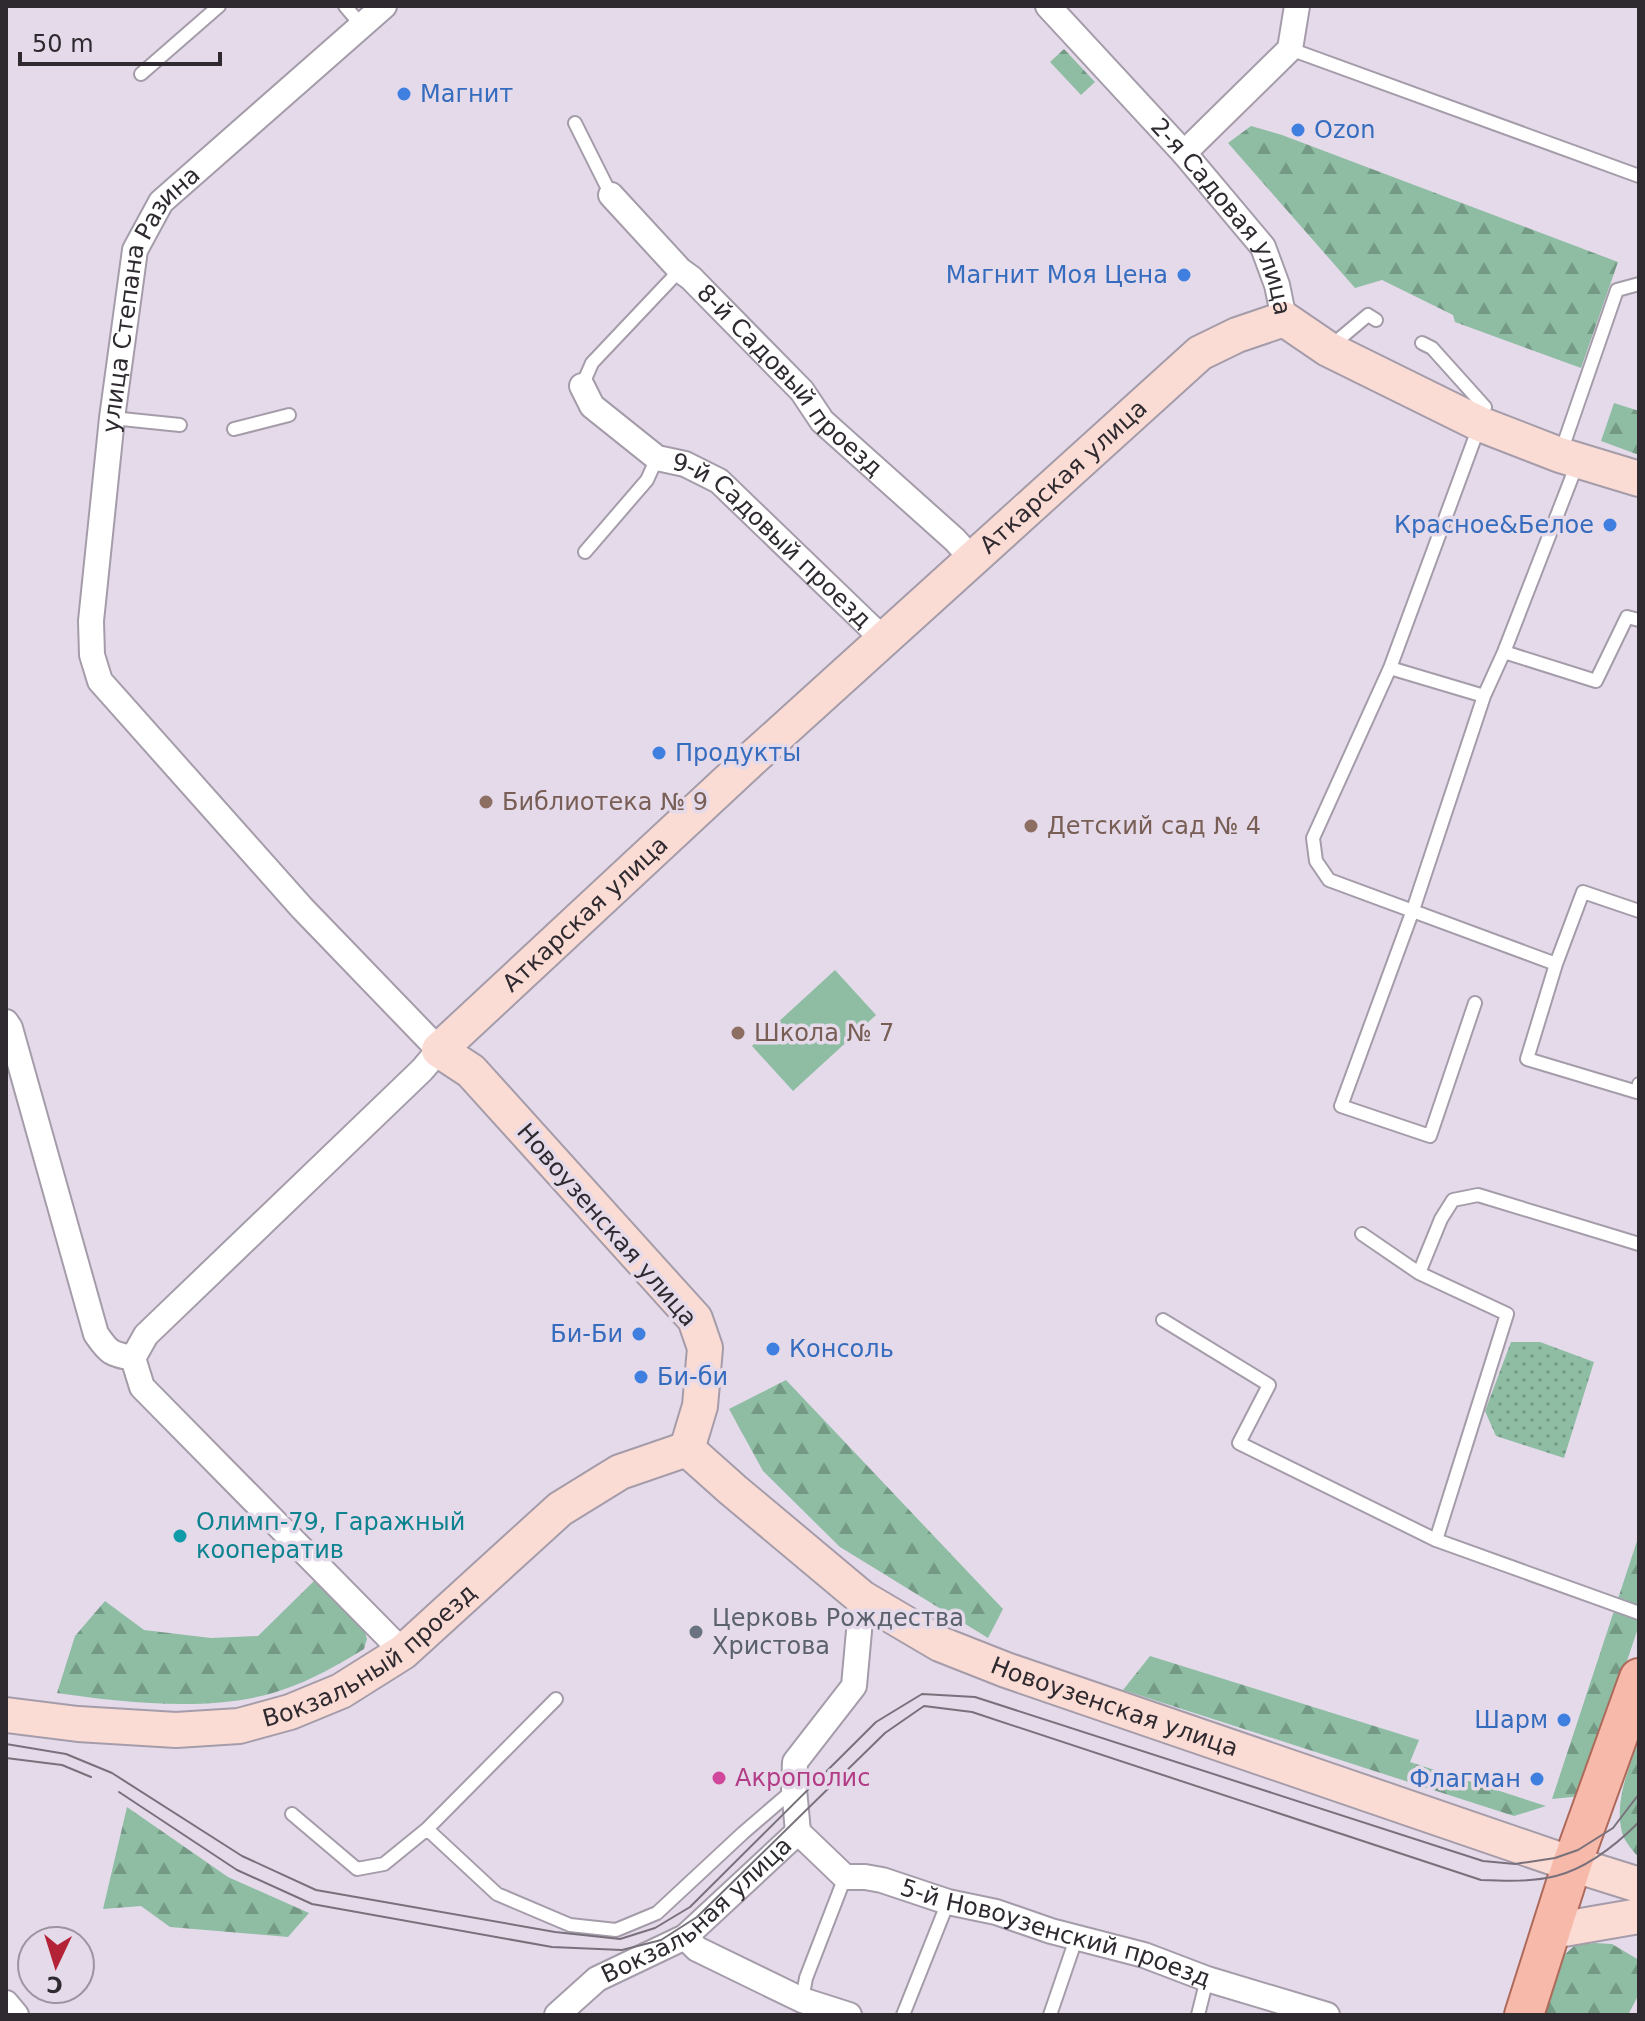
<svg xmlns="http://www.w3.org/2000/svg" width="1645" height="2021" font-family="'DejaVu Sans',sans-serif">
  <defs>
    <pattern id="green-dots" width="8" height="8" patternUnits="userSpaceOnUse" patternTransform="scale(2)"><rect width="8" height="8" fill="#8ebda4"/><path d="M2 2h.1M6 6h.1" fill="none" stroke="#749a86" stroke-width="1.8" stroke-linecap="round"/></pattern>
    <pattern id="forest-firs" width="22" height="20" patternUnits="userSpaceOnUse" patternTransform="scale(2)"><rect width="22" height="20" fill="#8ebda4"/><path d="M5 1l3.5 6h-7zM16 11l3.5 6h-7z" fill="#749a86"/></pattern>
  </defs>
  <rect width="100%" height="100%" fill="#e5daea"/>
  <!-- green -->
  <path fill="url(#green-dots)" d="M1511 1342H1540L1594 1362 1564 1458 1496 1436 1485 1411Z"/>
  <!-- forest -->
  <path fill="url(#forest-firs)" d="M1064 49 1095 82 1081 95 1050 62Z
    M1251 126 1282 135 1618 262 1581 368 1455 322 1453 315 1382 280 1355 288 1228 143Z
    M1614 403 1639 411V455L1601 441Z
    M786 1380 1003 1609 988 1638 840 1547 763 1471 729 1409Z
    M1639 1535V1625L1582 1796 1552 1799Z
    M315 1580 364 1629 367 1639 364 1649C338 1665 312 1680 282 1690 216 1713 126 1703 57 1693L75 1636 105 1601 144 1630 211 1638 258 1636Z
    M1150 1656 1419 1740 1410 1762 1546 1806 1514 1816 1123 1690Z
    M1639 1740V1858C1633 1851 1624 1841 1622 1832 1614 1801 1629 1768 1639 1740Z
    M127 1807 228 1877 309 1913 288 1937 170 1927 141 1906 103 1909Z
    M1595 1943 1612 1944 1639 1960V1994L1628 2015H1539L1559 1960 1575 1945Z"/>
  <!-- pitch -->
  <path fill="#8ebda4" d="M835 970 876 1015 793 1091 752 1046Z"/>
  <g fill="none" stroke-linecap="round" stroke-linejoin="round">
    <defs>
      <path id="service" d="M345 6 362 26
        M1290 49 1639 176
        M141 74 219 6
        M575 123 611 195
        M1422 343 1432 348 1485 407 1480 424 1390 668 1313 838 1316 861 1329 880 1556 964
        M1331 346 1368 315 1376 320
        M582 386 592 363 680 270
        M112 418 180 425
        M234 429 289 415
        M1561 452 1617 290 1639 284
        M585 552 647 480 657 458
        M1504 652 1596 681 1627 617 1639 620
        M1390 668 1484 696
        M1639 911 1583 892 1556 964 1527 1059 1637 1092 1639 1084
        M1475 1003 1430 1136 1341 1106 1413 910 1484 696 1504 652 1577 464
        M1362 1234 1419 1273 1507 1314 1436 1540
        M1419 1273 1441 1219 1453 1200 1478 1195 1639 1244
        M1163 1320 1269 1385 1239 1443 1436 1540 1639 1613
        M292 1814 357 1869 384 1864 427 1829 556 1699
        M427 1829 497 1894 570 1925 616 1930 657 1913 743 1833 793 1790
        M802 2000 806 1978 845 1877
        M903 2015 948 1902
        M1050 2015 1077 1936
        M1198 2015 1207 1979"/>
      <g id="minor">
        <path id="s1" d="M1048 6 1184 153 1263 247 1277 285 1284 319"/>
        <path d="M1184 153 1290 49 1297 6"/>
        <path id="s2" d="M611 195 680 270 691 278 802 391 822 421 955 540 972 559"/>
        <path id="s3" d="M582 386 592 406 657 458 685 464 719 481 884 640"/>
        <path d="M6 1022 10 1028 96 1334C109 1353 111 1354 133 1358L142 1387 403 1652"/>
        <path id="s4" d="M133 1358 146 1335 422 1070 439 1050 302 908 100 681 92 655 91 621 112 418 135 250 161 202 384 6"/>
        <path id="s5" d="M798 1832 845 1877H865L882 1880 948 1902 996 1912 1051 1931 1144 1955 1207 1979 1327 2015"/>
        <path d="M798 1832 794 1789 795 1762 854 1686 862 1598"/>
        <path d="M685 1937 697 1949 802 2000 849 2015"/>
        <path d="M6 2003 16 2015"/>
        <path id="s6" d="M557 2015 597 1979 685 1937 798 1832"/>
      </g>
      <g id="secondary">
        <path id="s7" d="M687 1449 700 1406 705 1348 695 1319 471 1071 439 1050 756 755 1200 353 1237 335 1284 319 1328 349 1480 424 1560 455 1639 479"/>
        <path id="s8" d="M687 1449 733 1490 862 1598 940 1644 1006 1670 1572 1864 1639 1885"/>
        <path id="s9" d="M6 1715 78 1724 176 1730 239 1726 290 1712 341 1691 403 1652 560 1509 620 1472 687 1449"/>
        <path d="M1552 1931 1639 1916"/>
      </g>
      <path id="primary" d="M1524 2015 1572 1864 1639 1678"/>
    </defs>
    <!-- service casing -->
    <use href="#service" stroke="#a59caa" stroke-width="16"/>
    <!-- minor casing -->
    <use href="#minor" stroke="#a59caa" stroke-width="28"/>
    <!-- secondary casing -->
    <use href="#secondary" stroke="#a59caa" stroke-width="38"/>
    <!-- primary casing -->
    <use href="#primary" stroke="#ad695a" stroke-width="42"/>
    <!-- service -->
    <use href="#service" stroke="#fff" stroke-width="12"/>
    <!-- minor -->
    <use href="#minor" stroke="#fff" stroke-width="24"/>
    <!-- secondary -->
    <use href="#secondary" stroke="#fbdcd4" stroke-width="34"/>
    <!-- primary -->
    <use href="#primary" stroke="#f7b9a9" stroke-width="38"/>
    <!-- tram -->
    <path stroke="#78717b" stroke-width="2" d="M6 1744 66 1754 112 1773 242 1856 316 1890 555 1932 620 1939 655 1928 690 1907 876 1722 922 1694 975 1697 1483 1861 1515 1864 1555 1858 1578 1850 1613 1828 1639 1794
      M6 1758 62 1765 91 1777
      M119 1792 237 1870 312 1904 552 1947 622 1950 661 1940 697 1917 885 1733 924 1706 972 1712 1481 1880C1506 1881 1532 1882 1556 1876 1587 1868 1617 1844 1639 1822"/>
  </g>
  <!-- markers -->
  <g fill="#3f7fe0" stroke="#e5daea" stroke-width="3">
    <circle cx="404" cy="94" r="8"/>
    <circle cx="1298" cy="130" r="8"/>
    <circle cx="1184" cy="275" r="8"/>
    <circle cx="1610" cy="525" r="8"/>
    <circle cx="659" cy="753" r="8"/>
    <circle cx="639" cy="1334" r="8"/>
    <circle cx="773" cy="1349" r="8"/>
    <circle cx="641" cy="1377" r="8"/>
    <circle cx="1564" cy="1720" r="8"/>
    <circle cx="1537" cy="1779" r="8"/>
  </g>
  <g fill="#8d6e63" stroke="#e5daea" stroke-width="3">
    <circle cx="486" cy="802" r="8"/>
    <circle cx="1031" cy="826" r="8"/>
    <circle cx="738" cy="1033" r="8"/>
  </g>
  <circle fill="#0f9aa8" stroke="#e5daea" stroke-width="3" cx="180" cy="1536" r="8"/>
  <circle fill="#6b7280" stroke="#e5daea" stroke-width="3" cx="696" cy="1632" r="8"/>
  <circle fill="#d1479c" stroke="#e5daea" stroke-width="3" cx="719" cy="1778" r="8"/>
  <g text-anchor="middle" stroke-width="7" stroke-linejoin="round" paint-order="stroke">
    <!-- shop labels -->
    <g font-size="24" fill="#366cbe" stroke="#e5daea" text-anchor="start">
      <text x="420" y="102">Магнит</text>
      <text x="1314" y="138">Ozon</text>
      <text x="1168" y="283" text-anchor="end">Магнит Моя Цена</text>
      <text x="1594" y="533" text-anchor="end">Красное&amp;Белое</text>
      <text x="675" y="761">Продукты</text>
      <text x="623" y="1342" text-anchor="end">Би-Би</text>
      <text x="789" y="1357">Консоль</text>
      <text x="657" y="1385">Би-би</text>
      <text x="1548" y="1728" text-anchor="end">Шарм</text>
      <text x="1521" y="1787" text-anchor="end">Флагман</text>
    </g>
    <!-- street labels -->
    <g font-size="24" fill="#2e2a30" stroke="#e5daea">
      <text dy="8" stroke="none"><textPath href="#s1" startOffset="276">2-я Садовая улица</textPath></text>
      <text dy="8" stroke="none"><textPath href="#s4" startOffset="1330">улица Степана Разина</textPath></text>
      <text dy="8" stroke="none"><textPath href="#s2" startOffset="258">8-й Садовый проезд</textPath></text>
      <text dy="8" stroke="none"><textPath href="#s7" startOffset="1354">Аткарская улица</textPath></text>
      <text dy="8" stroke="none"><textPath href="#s3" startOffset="250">9-й Садовый проезд</textPath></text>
      <text dy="8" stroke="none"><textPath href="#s7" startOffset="706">Аткарская улица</textPath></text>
      <text transform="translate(607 1225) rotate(49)" y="8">Новоузенская улица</text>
      <text dy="8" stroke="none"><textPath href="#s9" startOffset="384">Вокзальный проезд</textPath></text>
      <text dy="8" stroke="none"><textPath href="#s8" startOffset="506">Новоузенская улица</textPath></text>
      <text dy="8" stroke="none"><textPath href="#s6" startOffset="176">Вокзальная улица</textPath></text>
      <text dy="8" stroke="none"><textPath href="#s5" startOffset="284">5-й Новоузенский проезд</textPath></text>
    </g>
    <!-- education labels -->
    <g font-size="24" fill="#785e54" stroke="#e5daea" text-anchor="start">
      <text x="502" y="810">Библиотека № 9</text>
      <text x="1047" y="834">Детский сад № 4</text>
      <text x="754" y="1041">Школа № 7</text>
    </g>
    <!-- culture labels -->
    <g font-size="24" fill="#0d838f" stroke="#e5daea" text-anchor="start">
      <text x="196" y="1530">Олимп-79, Гаражный<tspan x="196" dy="28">кооператив</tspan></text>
    </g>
    <!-- worship labels -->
    <g font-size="24" fill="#5b616d" stroke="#e5daea" text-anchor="start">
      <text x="712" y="1626">Церковь Рождества<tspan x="712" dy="28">Христова</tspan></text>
    </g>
    <!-- hotel labels -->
    <g font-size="24" fill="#b23c85" stroke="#e5daea" text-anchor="start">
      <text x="735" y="1786">Акрополис</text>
    </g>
  </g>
  <!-- border -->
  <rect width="1645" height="2021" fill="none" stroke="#2e2a30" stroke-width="16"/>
  <!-- north arrow -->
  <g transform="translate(56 1965) rotate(184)"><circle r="38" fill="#e5daea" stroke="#9c94a0" stroke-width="2"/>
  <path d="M0-6L14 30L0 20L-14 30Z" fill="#b42237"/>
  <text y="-12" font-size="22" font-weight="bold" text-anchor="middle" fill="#2e2a30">С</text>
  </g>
  <!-- scale -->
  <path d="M20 52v12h200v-12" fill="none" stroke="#2e2a30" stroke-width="4"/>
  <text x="32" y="52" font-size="24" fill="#2e2a30" stroke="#e5daea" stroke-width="6" paint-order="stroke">50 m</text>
</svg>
